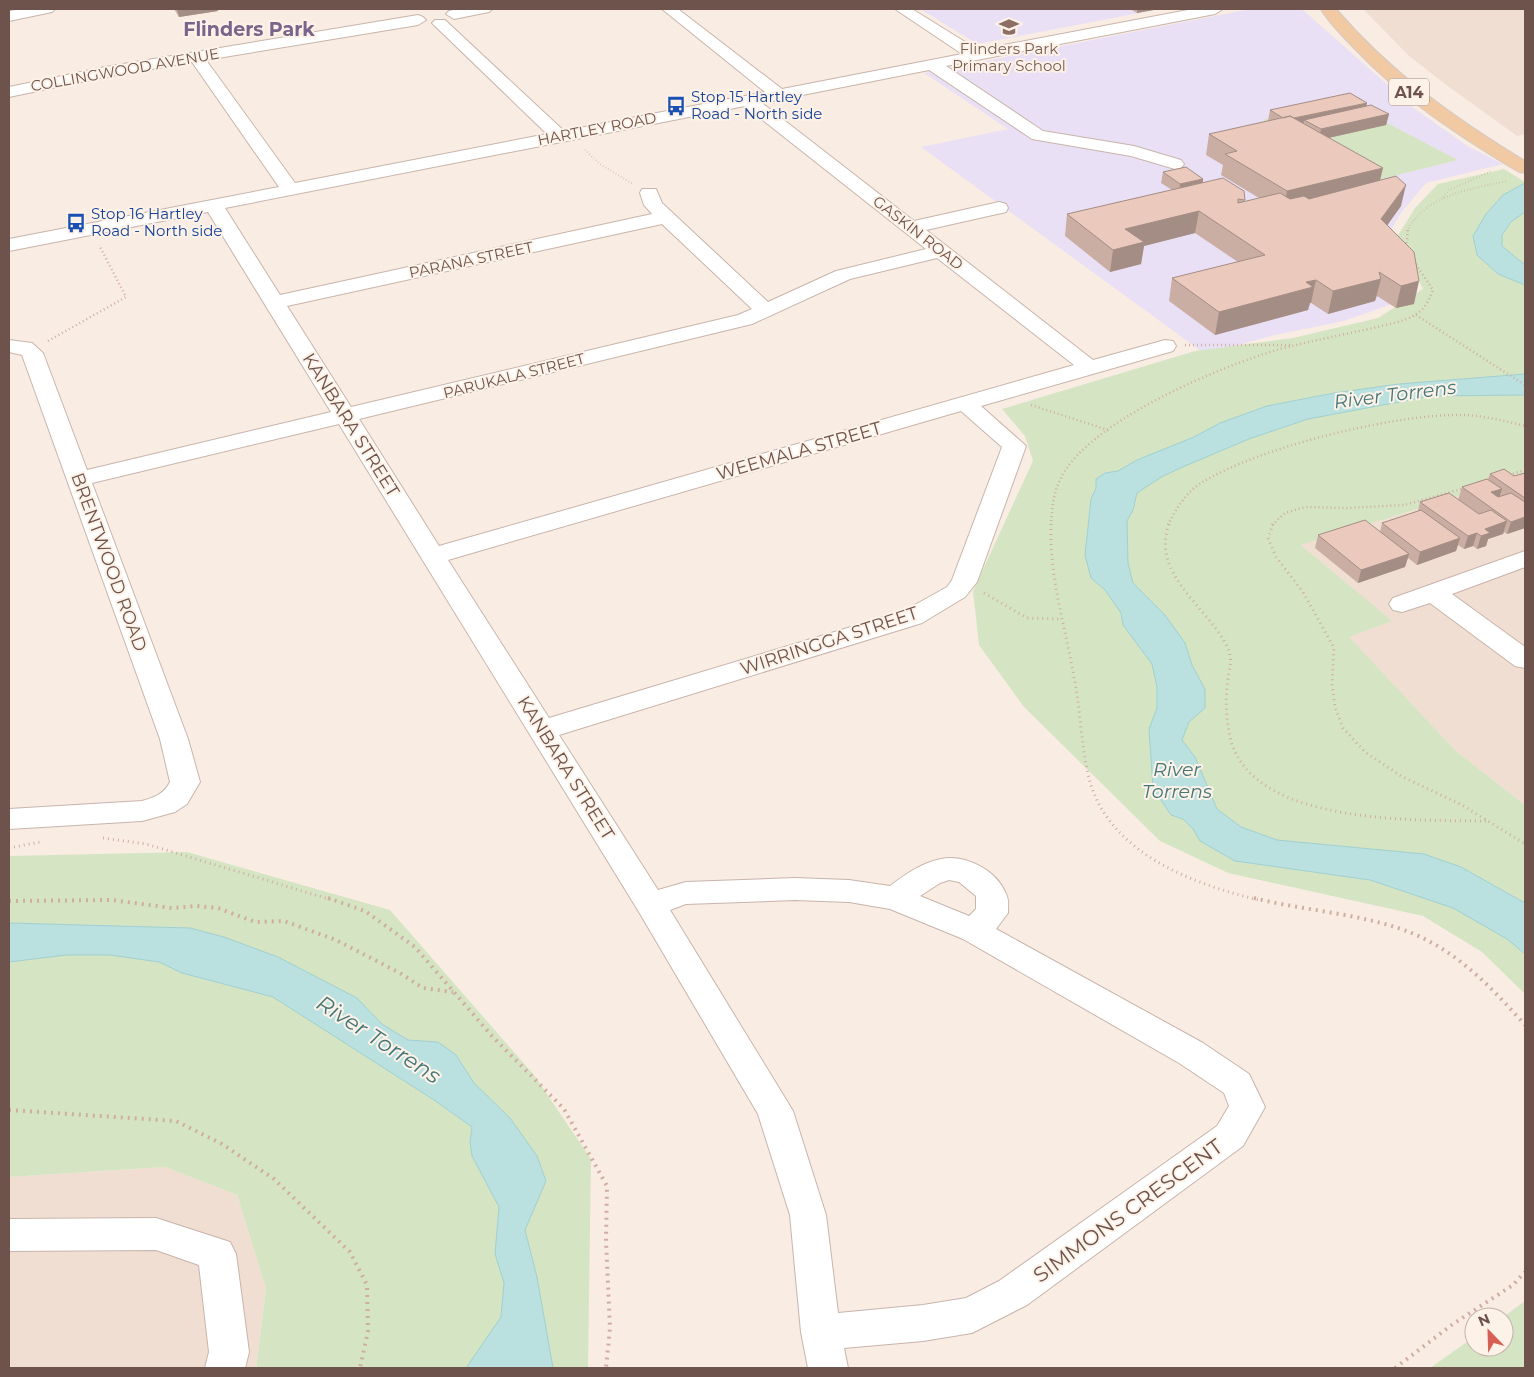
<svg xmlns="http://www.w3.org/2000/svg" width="1534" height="1377" font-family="Montserrat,sans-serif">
  <rect width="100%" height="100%" fill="#f9ede3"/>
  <!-- residential -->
  <path fill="#f0ded2" d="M1363 9H1525V134L1517 136 1445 84 1408 55Z
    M1525 476V805L1455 750 1348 637 1391 621 1301 545Z
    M165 1167 237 1195 266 1288 256 1368H9V1177Z"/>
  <!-- education -->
  <path fill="#eae0f5" d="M920 9H1161L977 44Z
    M1250 9 1303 10 1415 109 1469 147 1503 164 1426 183 1401 213 1381 247 1406 299 1344 321 1275 335 1205 354 921 147 1008 129 924 73Z"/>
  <!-- green -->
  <path fill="#d5e5c3" d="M1345 101 1458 160 1373 181 1263 120Z
    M1504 169 1525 182V476L1301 545 1392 621 1349 637 1455 750 1525 805V994L1482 952 1423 916 1228 873 1160 841 1024 707 979 645 973 591 1033 461 1025 436 1002 409 1195 351 1293 338 1378 318 1423 289 1397 237 1415 208 1438 184Z
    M187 852 390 910 534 1075 591 1159 588 1368H256L266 1288 237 1195 165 1167 9 1177V856Z
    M1525 1301V1368H1430L1474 1337V1347H1504L1503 1317Z"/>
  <!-- water -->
  <path fill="#bae0e0" stroke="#a1d0d1" d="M1525 183V212L1511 222 1502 235V246L1525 265V285L1498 274 1477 255 1473 236 1486 214 1503 195Z
    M1525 374V395L1431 396 1308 419 1249 439 1185 466 1163 476 1137 493 1133 510 1127 521 1128 563 1133 583 1165 615 1185 643 1192 665 1205 689V708L1189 722 1182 740 1195 757 1217 809 1241 827 1277 840 1424 854 1461 867 1525 903V954L1507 939 1453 908 1370 880 1235 861 1200 841 1193 829 1183 819 1171 815 1153 788 1149 729 1157 708V687L1152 664 1123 625 1121 613 1105 590 1091 578 1085 555 1091 499 1096 488V479L1105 473 1118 471 1137 460 1194 437 1220 423 1267 406 1334 393 1399 384Z
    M9 923 190 928 224 937 278 957 357 998 382 1024 408 1040 438 1042 456 1055 474 1083 510 1118 537 1156 546 1181 525 1230 537 1277 553 1368H466L501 1317 504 1283 495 1254 499 1207 472 1156 470 1142 472 1127 434 1100 273 997 182 973 159 962 110 955H66L9 962Z"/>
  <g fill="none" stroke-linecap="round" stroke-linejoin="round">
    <defs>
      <path id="minor" d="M23 9H55L52 12 9 21V11Z
        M458 9H492L489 12 454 19 446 14 449 11Z
        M662 9H678L782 89 962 54 895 9H912L978 50 1193 9H1223L1215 14 946 66 1043 131 1134 146 1181 160 1184 164 1181 168 1175 169 1131 156 1032 139 929 70 762 103 914 221 999 202 1006 204 1008 208 1006 212 926 230 1093 360 1165 340 1173 341 1176 346 1173 351 981 406 1026 446 977 582 965 597 922 623 559 735 658 890 686 882 795 878 849 880 890 886C906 874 921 863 941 859 966 854 997 871 1006 894 1009 899 1008 907 1008 913L996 929 1203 1043 1249 1074 1265 1107 1243 1146 1027 1305 972 1333 923 1341 844 1348 848 1368H808L801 1332 790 1215 758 1114 639 912 339 424 92 483 188 739 200 782 187 804 175 812 142 821 9 829V809L142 801C155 797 164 794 170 782L160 739 22 355 9 352V340L32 343 43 353 87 470 331 412 208 212 9 251V239L279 187 192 62 105 77 9 97V87L105 67 418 15 423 17 426 20 418 25 206 60 295 183 547 134 435 26 432 23 435 20H445L564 131 765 92ZM745 106 926 249 836 271 768 302 662 203 656 189H642L640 193 644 205 652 214 280 295 225 208ZM662 224 752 309 738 315 351 407 287 306ZM937 258 1074 365 439 546 359 419 752 324 850 279ZM961 411 1002 447 952 580 947 587 904 611 549 718 448 560ZM949 880 959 882 976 896V909L969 916 920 896 940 883ZM795 900 849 902 890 909 963 939 1179 1063 1224 1093 1229 1106 1217 1126 999 1281 966 1298 923 1305 838 1313 826 1215 793 1111 670 910 686 904Z
        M1525 551V567L1452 594 1525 647V668L1515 666 1430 603 1402 612 1393 610 1389 604 1393 598Z
        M156 1218 230 1242 236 1254 249 1352 245 1368H205L209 1352 199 1265 156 1250 9 1251V1219Z"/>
      <path id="major" d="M1321 9H1336C1390 72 1454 118 1525 161V173L1519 172C1459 136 1401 98 1353 47 1342 35 1328 22 1321 9Z"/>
    </defs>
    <!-- minor casing -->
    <use href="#minor" stroke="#c8b4ab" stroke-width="2"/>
    <!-- major casing -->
    <use href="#major" stroke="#d4cbc9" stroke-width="2"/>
    <!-- path-far3 -->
    <path stroke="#d0ada1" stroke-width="2" stroke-dasharray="0.5 2.5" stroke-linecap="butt" d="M585 150 600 164 633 184
      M1443 197 1449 190 1492 171
      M1407 231C1426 194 1471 189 1508 181"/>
    <!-- path-far2 -->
    <path stroke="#d0ada1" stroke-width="2.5" stroke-dasharray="1 3" stroke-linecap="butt" d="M1406 247 1408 230
      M1416 315 1525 385
      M48 341 126 297 99 245
      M1185 345H1291
      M1031 405 1108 430
      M1509 475 1525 470
      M1051 525C1052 510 1053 494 1060 480 1086 422 1221 366 1280 349 1311 341 1342 335 1373 328 1388 324 1407 322 1419 312 1426 307 1430 298 1433 290L1415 263
      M1168 525C1176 509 1186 492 1201 483 1259 447 1397 413 1465 415 1485 416 1505 421 1525 426
      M1272 525 1285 513 1305 507 1347 508 1404 505 1465 488"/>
    <!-- path-far1 -->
    <path stroke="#d0ada1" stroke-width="3" stroke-dasharray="1 4" stroke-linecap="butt" d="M1051 524C1049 576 1065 626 1074 677 1081 712 1081 748 1090 782 1111 854 1193 884 1259 900
      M1169 524C1151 572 1203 604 1224 641 1236 661 1228 667 1227 688 1225 706 1227 724 1231 741 1255 826 1419 820 1488 821
      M1273 524 1268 538 1276 557 1303 592 1334 648 1332 684 1335 707 1343 728 1365 752 1401 776 1462 805 1525 844
      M984 593 1027 618 1061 619
      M103 838 146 844 332 900
      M9 848 40 842"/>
    <!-- path -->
    <path stroke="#d0ada1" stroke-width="4" stroke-dasharray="2 5" stroke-linecap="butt" d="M328 898 365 911 415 947 492 1036 564 1109 607 1186 606 1241 610 1328 606 1368
      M1254 898C1305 911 1367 914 1414 934 1459 953 1493 989 1525 1025
      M9 901 112 900 172 908 197 906 218 908 255 922 284 921 336 940 400 973 423 988 453 992
      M9 1110 176 1121 222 1144 274 1179 350 1252 367 1285 368 1331 360 1368
      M1395 1368 1453 1324 1513 1285 1525 1272"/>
    <!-- minor -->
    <use href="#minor" fill="#fff" fill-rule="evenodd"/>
    <!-- major -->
    <use href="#major" fill="#f1c9a2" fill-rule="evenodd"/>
  </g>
  <!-- wall -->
  <path fill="#caaea3" d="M174 9H217L218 11 179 17Z
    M1130 9H1159L1137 13Z
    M1366 106 1389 114 1386 125 1329 138 1381 180 1401 206 1387 225 1414 304 1396 308 1377 296 1375 301 1328 314 1311 303H1310L1308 310 1215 335 1169 301 1172 278 1238 262 1195 233 1144 246 1141 264 1110 272 1065 236 1067 214 1172 190 1161 183 1163 172 1203 179V183L1245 200V202L1259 198 1221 175 1223 165 1206 155 1209 134 1268 121 1270 110Z
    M1525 473V528L1507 534 1504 532 1503 534 1488 539 1486 546 1477 549 1473 546 1464 549 1458 545 1456 551 1417 565 1408 558 1405 567 1358 583 1315 548 1318 535 1380 532 1382 523 1418 511 1420 502 1458 500 1462 487 1488 479 1490 474 1514 476Z"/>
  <!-- shaded-wall -->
  <path fill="#a48d84" d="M177 9H217L218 11 179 17Z
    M1137 9H1159L1137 13Z
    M1367 103 1365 113 1304 120 1303 126 1286 120Z
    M1389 114 1386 125 1319 140 1321 129Z
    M1383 168 1378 189 1283 213 1287 191Z
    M1203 179 1202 190 1179 195 1180 184Z
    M1406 185 1401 206 1376 241 1381 219Z
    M1199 211 1195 233 1144 246 1141 264 1110 272 1113 250 1125 229Z
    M1381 279 1375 301 1328 314 1333 291Z
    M1316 280 1311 303H1310L1308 310 1215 335 1219 312 1306 282Z
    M1419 281 1414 304 1396 308 1401 286Z
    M1502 489 1498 501 1491 492Z
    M1525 517V528L1507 534 1511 522Z
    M1507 521 1503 534 1488 539 1486 546 1477 549 1481 536 1485 529Z
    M1477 533 1473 546 1464 549 1468 536Z
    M1460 538 1456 551 1417 565 1420 552Z
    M1409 554 1405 567 1358 583 1361 570Z"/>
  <!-- building -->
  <path fill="#ebcabd" stroke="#a48d84" d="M1350 93 1367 103 1294 118 1290 116 1283 118 1270 110Z
    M1371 105 1389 114 1321 129 1304 120Z
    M1290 116 1383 168 1287 191 1225 154 1237 151 1209 134Z
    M1186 167 1203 179 1180 184 1163 172Z
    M1396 176 1406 185 1381 219 1414 252 1419 281 1401 286 1379 272 1381 279 1333 291 1316 280 1306 282 1313 287 1219 312 1172 278 1265 255 1199 211 1125 229 1144 242 1113 250 1067 214 1223 178 1244 191 1245 200 1238 199V203L1280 193 1290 199 1304 196 1309 199Z
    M1504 469 1514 476 1525 473V498L1490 474Z
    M1487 479 1502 489 1491 492 1498 497 1511 493 1525 502V517L1511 522 1462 487Z
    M1449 493 1479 514 1491 510 1507 521 1485 529 1490 533 1481 536 1477 533 1468 536 1420 502Z
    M1421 510 1460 538 1420 552 1382 523Z
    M1365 520 1409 554 1361 570 1318 535Z"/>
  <!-- icons -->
  <defs>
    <symbol id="school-bare" viewBox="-9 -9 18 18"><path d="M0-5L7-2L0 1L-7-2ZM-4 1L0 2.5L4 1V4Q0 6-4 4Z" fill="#8d6e63" stroke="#fdf2e8" stroke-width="2.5" paint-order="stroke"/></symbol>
    <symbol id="bus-bare" viewBox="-9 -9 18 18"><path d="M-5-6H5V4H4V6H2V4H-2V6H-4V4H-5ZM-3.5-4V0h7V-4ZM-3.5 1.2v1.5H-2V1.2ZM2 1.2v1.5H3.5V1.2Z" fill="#1a4fb4" stroke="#fdf2e8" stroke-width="2.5" paint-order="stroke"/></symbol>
  </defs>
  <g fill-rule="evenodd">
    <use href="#school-bare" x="995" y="13" width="28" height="28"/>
    <use href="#bus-bare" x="662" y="92" width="28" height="28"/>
    <use href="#bus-bare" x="62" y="209" width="28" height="28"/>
  </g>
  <g text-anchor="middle" stroke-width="4" stroke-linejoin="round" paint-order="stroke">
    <!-- far-education labels -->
    <g font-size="15" fill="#785e54" stroke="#fdf2e8">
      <text x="1009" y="54">Flinders Park<tspan x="1009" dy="17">Primary School</tspan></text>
    </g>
    <!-- far-street labels -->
    <g font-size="15" fill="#6e534c" stroke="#fdf2e8">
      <text transform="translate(125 70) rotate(-10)" y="5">COLLINGWOOD AVENUE</text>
      <text transform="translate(597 129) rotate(-11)" y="5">HARTLEY ROAD</text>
      <text transform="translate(918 233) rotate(38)" y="5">GASKIN ROAD</text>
      <text transform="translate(471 260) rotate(-12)" y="5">PARANA STREET</text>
      <text transform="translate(514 376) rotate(-14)" y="5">PARUKALA STREET</text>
    </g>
    <!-- far-transit labels -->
    <g font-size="15" fill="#164399" stroke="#fdf2e8" text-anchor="start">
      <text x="691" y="102">Stop 15 Hartley<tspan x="691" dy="17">Road - North side</tspan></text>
      <text x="91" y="219">Stop 16 Hartley<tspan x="91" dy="17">Road - North side</tspan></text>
    </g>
    <!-- shield labels -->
    <rect fill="#fdf2e8" stroke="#99837b" stroke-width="1" x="1389" y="78.5" width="40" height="27" rx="4"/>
    <g font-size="16" font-weight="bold" fill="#6e534c">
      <text x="1409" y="98">A14</text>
    </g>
    <!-- street labels -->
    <g font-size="18" fill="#6e534c" stroke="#fdf2e8">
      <text transform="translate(351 425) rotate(58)" y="6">KANBARA STREET</text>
      <text transform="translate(799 451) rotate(-16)" y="6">WEEMALA STREET</text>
      <text transform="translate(109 562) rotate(70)" y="6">BRENTWOOD ROAD</text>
      <text transform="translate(829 641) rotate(-18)" y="6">WIRRINGGA STREET</text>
      <text transform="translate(566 768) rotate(58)" y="6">KANBARA STREET</text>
    </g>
    <!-- far-district labels -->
    <g font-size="19" font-weight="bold" fill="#79648b" stroke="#fdf2e8">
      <text x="249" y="36">Flinders Park</text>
    </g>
    <!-- water labels -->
    <g font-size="19" font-style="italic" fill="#457779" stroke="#fdf2e8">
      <text transform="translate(1395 394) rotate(-7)" y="7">River Torrens</text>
      <text x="1177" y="776">River<tspan x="1177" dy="22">Torrens</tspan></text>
    </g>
    <!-- near-street labels -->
    <g font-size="21" fill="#6e534c" stroke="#fdf2e8">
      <text transform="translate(1128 1211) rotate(-36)" y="7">SIMMONS CRESCENT</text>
    </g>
    <!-- near-water labels -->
    <g font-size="22" font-style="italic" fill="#457779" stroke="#fdf2e8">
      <text transform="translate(379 1039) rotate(33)" y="8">River Torrens</text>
    </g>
  </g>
  <!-- border -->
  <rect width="1534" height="1377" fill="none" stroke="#6e534c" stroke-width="20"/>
  <!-- north arrow -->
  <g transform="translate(1489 1332) rotate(337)"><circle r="24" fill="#fdf2e8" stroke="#c4b2aa"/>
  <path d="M0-4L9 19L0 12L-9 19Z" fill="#d66054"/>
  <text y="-8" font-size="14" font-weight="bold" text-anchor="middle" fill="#6e534c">N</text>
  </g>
</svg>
